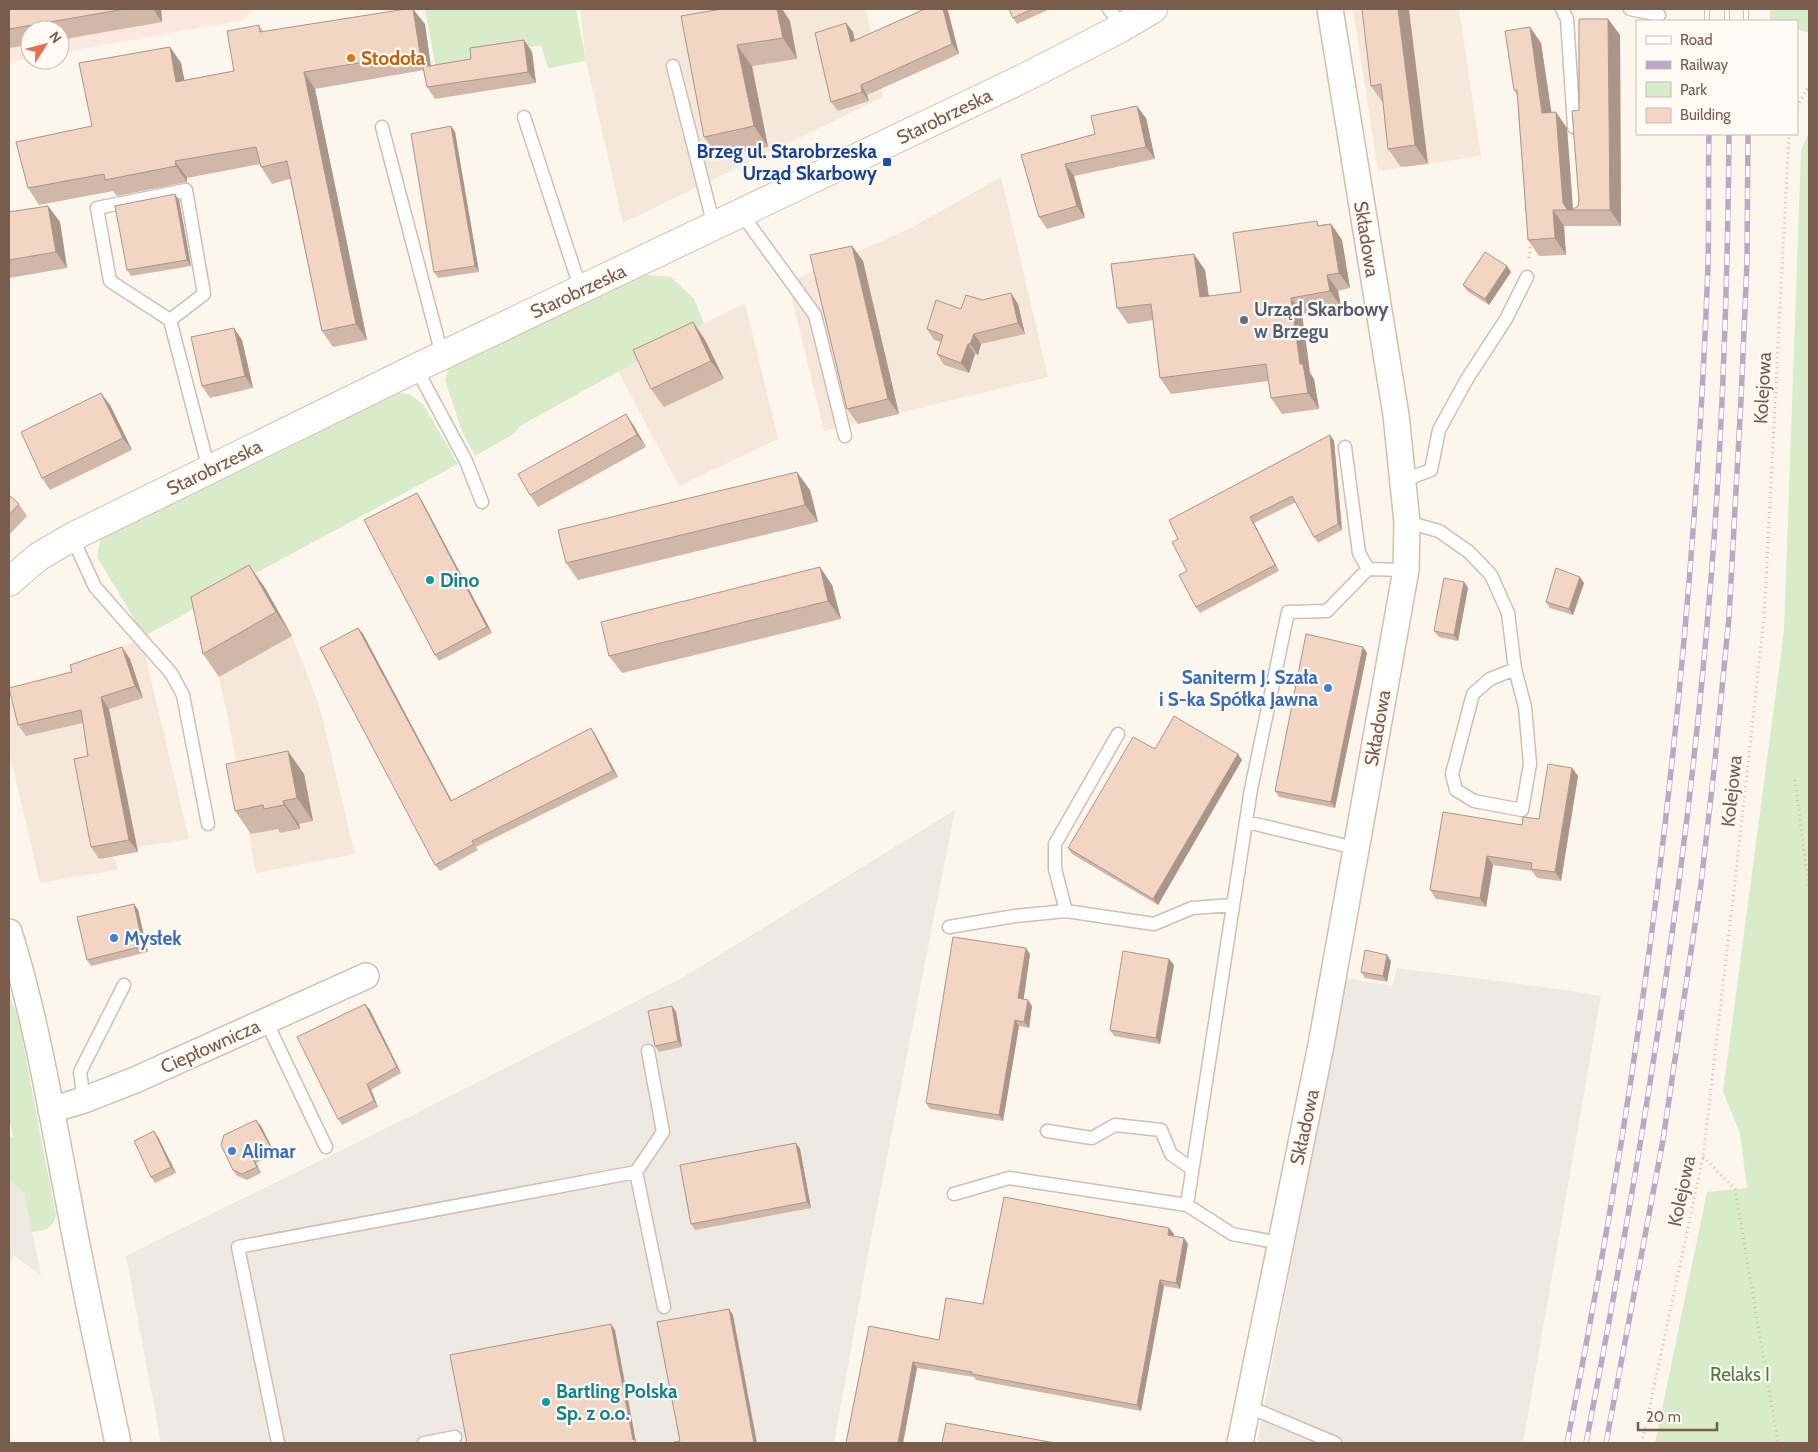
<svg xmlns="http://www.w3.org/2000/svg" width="1818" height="1452" font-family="Cabin,sans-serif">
  <rect width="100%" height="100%" fill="#fdf6ec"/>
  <!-- residential -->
  <path fill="#f5e8da" d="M580 9H866L883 97 623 223 586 61Z
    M1353 9H1459L1481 156 1378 171Z
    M1001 177 1048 377 824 431 788 282 909 229Z
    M745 303 778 439 679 486 618 371 693 329Z
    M257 573 292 636 319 705 355 854 256 873 229 723 202 602Z
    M141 638 189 839 137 847V852L114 856 118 870 40 883 9 751V703L17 700 74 668Z"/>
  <!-- commercial -->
  <path fill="#fde8e0" d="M9 9H252L244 20 60 53V30H30V58L9 62Z"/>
  <!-- industrial -->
  <path fill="#efe9e4" d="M955 810 869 1249 834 1443H161L126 1256 415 1114 682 978Z
    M1397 968 1567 990 1601 996 1523 1443H1257L1346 978 1392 986Z
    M9 1181 24 1191 41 1276 14 1255 9 1265Z"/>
  <!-- green -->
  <path fill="#d8ecc9" d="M425 9H576L586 61 548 68 541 45 436 68Z
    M1770 9H1809V33L1797 29V21H1774L1770 20Z
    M1809 132V1443H1655L1707 1192 1747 1188 1740 1133 1723 1092 1784 631 1801 151Z
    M646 275 671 277 694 299 704 324 520 426 515 433 475 456 462 431 445 380 449 368 589 300Z
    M397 393 409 394 423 404 458 464 202 602 187 613 146 635 138 625 97 557 100 540 107 533 383 398Z
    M9 995 18 1017 56 1216C52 1229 45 1231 32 1232L24 1192 9 1181V1135L13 1138 9 1116Z"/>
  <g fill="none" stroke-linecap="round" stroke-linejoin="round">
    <defs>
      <path id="lane" d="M1109 9 1123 27
        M1562 9 1567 19 1574 127
        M1630 9 1659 15
        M673 66 714 226
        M524 117 581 290
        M382 127 442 355
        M741 213 815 315 845 436
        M170 320 204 294 186 190 97 208 110 281 170 320 209 470
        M416 368 466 461 482 502
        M1345 447 1359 553 1368 569
        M1404 480 1431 470 1439 430 1467 379 1506 319 1527 277
        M1407 522 1439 531 1469 552 1491 575 1508 613 1515 669 1525 707 1530 764 1522 810 1474 801 1456 790 1452 774 1473 694 1490 679 1515 669
        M72 537 95 587 171 673 183 695 208 824
        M1247 822 1355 848
        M1066 911 1055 869V844L1118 734
        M949 927 1015 916 1066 911 1154 924 1192 908 1233 905
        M266 1021 326 1147
        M84 1100 80 1072 124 985
        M1047 1131 1092 1138 1115 1125 1161 1130 1171 1154 1192 1169
        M636 1172 663 1132 648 1051
        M954 1194 1009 1178 1187 1205
        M1280 1243 1232 1234 1187 1205 1251 789 1288 612 1327 611 1368 569 1406 570
        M1247 1406 1335 1443
        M278 1443 238 1247 636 1172 664 1307
        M424 1443 455 1437"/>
      <path id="street" d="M9 932C36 1018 51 1109 68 1198 83 1280 101 1362 118 1443
        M51 1110 84 1100 135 1080 366 976
        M1240 1443 1321 1045 1406 570 1407 522 1396 415 1330 9"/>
      <path id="secondary" d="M9 582 38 557 72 537 416 368 1026 77 1119 29 1153 9"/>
    </defs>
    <!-- lane casing -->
    <use href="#lane" stroke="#d1beb0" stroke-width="15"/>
    <!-- street casing -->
    <use href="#street" stroke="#d1beb0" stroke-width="28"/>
    <!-- secondary casing -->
    <use href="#secondary" stroke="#d6c0b0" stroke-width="30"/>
    <!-- path -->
    <path stroke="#d9b8a5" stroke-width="3" stroke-dasharray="1 4" stroke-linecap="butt" d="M1797 107 1809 85
      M1529 258 1531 242
      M1795 780 1809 889
      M1703 1157 1735 1189 1778 1443
      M1642 1443 1703 1157 1735 882 1764 618 1789 134"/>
    <!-- lane -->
    <use href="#lane" stroke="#fff" stroke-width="12"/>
    <!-- street -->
    <use href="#street" stroke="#fff" stroke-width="25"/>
    <!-- secondary -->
    <use href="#secondary" stroke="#fff" stroke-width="28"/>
    <defs>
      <path id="rail" d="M1707 9V21
        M1727 9V21
        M1746 9V21
        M1567 1443C1645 1055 1693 662 1708 266 1709 222 1708 178 1709 134
        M1586 1443C1646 1135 1695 825 1716 511 1724 386 1728 260 1729 134
        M1606 1443 1663 1140 1701 884 1714 770 1729 617 1741 400 1747 262 1748 134"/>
    </defs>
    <!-- rail casing -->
    <use href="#rail" stroke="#b9a8c9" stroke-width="5.5"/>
    <!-- rail -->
    <use href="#rail" stroke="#fffaf3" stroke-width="4" stroke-dasharray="11" stroke-linecap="butt"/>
  </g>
  <!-- wall -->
  <path fill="#d1b7a8" d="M9 9H161L162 22 60 40V30H30V45L9 48Z
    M722 9H782L790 21 797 59 752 66 768 147 719 157 704 137Z
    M925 9H947L948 11 959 54 867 95 869 101 838 111 831 102 846 23 853 32 855 40Z
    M1009 9H1050L1017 24 1013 18Z
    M1362 9 1428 164 1401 167 1388 149 1383 103 1371 86Z
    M1608 19 1620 35 1621 226H1564L1566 255 1539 256 1528 240 1517 95 1514 90 1530 27 1541 43 1551 112 1567 128 1573 209 1578 206 1579 201V110Z
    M425 24 431 66 471 59 524 40 532 52 536 83 435 99 427 87 424 70 315 89 367 340 333 347 322 331 290 179 272 184 261 167 260 164 187 178V182L117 196 113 191 39 205 28 188 92 126 170 47 181 63 184 80 234 71 259 25 263 32Z
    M1146 118 1155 159 1074 176 1085 218 1047 229 1039 217 1021 155 1095 134Z
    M451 126 455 132 479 272 438 278 434 272Z
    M179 200 191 266 131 276 127 270Z
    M48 206 60 222 67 268 9 278V212Z
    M1331 224 1342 240 1350 288 1338 291 1341 307 1302 314 1310 373 1314 379 1319 409 1282 414 1271 398 1268 381 1171 394 1160 378 1153 320 1128 324 1117 308 1205 270 1209 296 1241 292 1320 225Z
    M852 246 863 261 899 414 858 424 847 409Z
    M1511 272 1489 305 1467 291 1463 285Z
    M982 300 1018 304 1025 334 981 344 978 355 975 354 969 373 944 365 937 354 941 342 934 340 927 329 961 309Z
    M693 322 705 340 724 379 664 407 651 389Z
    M242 340 253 388 210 398 202 386Z
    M110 405 132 450 50 490 42 478Z
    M634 426 646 447 538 507 530 495Z
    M1330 435 1334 441 1342 530 1318 543 1314 537 1296 502 1254 523 1279 571 1200 613 1196 607 1187 571 1178 539Z
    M810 490 818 522 578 580 566 563Z
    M9 495 19 504 27 516 9 535Z
    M421 499 492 633 439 661 435 655Z
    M1464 582 1468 588 1458 641 1439 637 1434 631Z
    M1584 583 1573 615 1550 608 1546 602Z
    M832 585 841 619 622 673 609 656Z
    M265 588 292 636 219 677 203 654Z
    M358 628 363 634 452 801 591 728 595 734 618 777 476 847 478 850 440 871 435 865Z
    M1363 647 1367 653 1335 808 1279 797 1275 791Z
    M130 659 143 698 109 709 138 852 99 859 91 847 88 756 83 723 26 736 18 725Z
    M1242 760 1158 905 1072 854 1068 848Z
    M1572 768 1578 776 1561 881 1537 878 1532 871 1493 865 1486 907 1436 899 1430 890 1522 825 1539 819Z
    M304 774 313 821 299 824 300 829 280 833 278 829 251 834 235 811Z
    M134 904 138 910 148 952 91 966 87 960Z
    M1030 954 1023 999 1032 1006 1029 1028 1019 1026 1003 1121 930 1109 926 1103Z
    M1169 959 1174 965 1160 1044 1114 1036 1110 1030Z
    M1391 961 1387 982 1365 978 1361 972Z
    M365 1004 370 1010 401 1073 371 1090 378 1107 342 1125 338 1119Z
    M672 1006 676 1012 682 1047 659 1052 655 1046Z
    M261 1126 275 1154 256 1163 261 1173 247 1180 237 1176 233 1170Z
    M158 1137 176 1173 155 1183 151 1177Z
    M796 1143 800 1149 811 1208 695 1230 691 1224Z
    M1174 1234 1173 1236 1188 1244 1180 1289 1164 1286 1141 1411 976 1380 974 1377 917 1368 903 1443H846L869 1326 939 1340 983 1304Z"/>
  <!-- shaded-wall -->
  <path fill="#aa9588" d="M153 9H161L162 22Z
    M413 9 425 24 431 69 420 53Z
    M777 9H782L790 21 797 59 783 38Z
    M943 9H947L948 11 959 54 952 44Z
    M1398 9H1409L1428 164 1415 145Z
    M1608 19 1620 35 1621 226 1610 210Z
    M846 23 853 32 857 52 851 42Z
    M1530 27 1541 43 1554 129 1542 113Z
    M524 40 532 52 536 83 528 72Z
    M737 45 752 66 768 147 754 126Z
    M170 47 181 63 188 98 176 82Z
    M304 72 315 89 367 340 356 324Z
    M861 85 867 95 869 101 862 92Z
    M1137 106 1146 118 1155 159 1146 147Z
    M1556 112 1567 128 1573 210H1568L1563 203Z
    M451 126 455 132 479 272 475 266Z
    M175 161 187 178V182L176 166Z
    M1065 164 1074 176 1085 218 1077 206Z
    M175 194 179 200 191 266 187 260Z
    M48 206 60 222 67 268 56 252Z
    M1553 210 1564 226 1566 255 1555 238Z
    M1331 224 1342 240 1350 288 1339 273Z
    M852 246 863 261 899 414 888 399Z
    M1194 254 1205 270 1211 313 1200 297Z
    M1507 266 1511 272 1489 305 1485 299Z
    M1327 275 1338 291 1341 307 1330 291Z
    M1011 293 1018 304 1025 334 1018 323Z
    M1291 298 1302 314 1310 373 1314 379 1319 409 1308 393 1300 364Z
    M693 322 705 340 724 379 711 361Z
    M234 328 242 340 253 388 245 376Z
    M974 334 981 344 978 355 970 344Z
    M968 344 975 354 969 373 961 363Z
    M101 393 110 405 132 450 123 438Z
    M626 414 634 426 646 447 637 435Z
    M1330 435 1334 441 1342 530 1338 524Z
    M797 472 810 490 818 522 805 505Z
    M417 493 421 499 492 633 487 627Z
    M1250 517 1254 523 1279 571 1275 565Z
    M249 565 265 588 292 636 276 612Z
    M820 567 832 585 841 619 828 601Z
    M1580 577 1584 583 1573 615 1569 609Z
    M1464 582 1468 588 1458 641 1454 635Z
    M358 628 363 634 455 807 451 801Z
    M122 647 130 659 143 698 135 686Z
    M1363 647 1367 653 1335 808 1331 802Z
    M101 697 109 709 138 852 129 840Z
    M591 728 595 734 618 777 613 771Z
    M288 751 304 774 313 821 297 798Z
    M1238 754 1242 760 1158 905 1153 899Z
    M1572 768 1578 776 1561 881 1555 872Z
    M283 801 299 824 300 829 284 805Z
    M1487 856 1493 865 1486 907 1480 898Z
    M134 904 138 910 148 952 143 946Z
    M1026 948 1030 954 1023 1004 1018 998Z
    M1387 955 1391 961 1387 982 1383 976Z
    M1169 959 1174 965 1160 1044 1156 1038Z
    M1028 1000 1032 1006 1029 1028 1024 1022Z
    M365 1004 370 1010 401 1073 397 1067Z
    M672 1006 676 1012 682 1047 678 1041Z
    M1015 1020 1019 1026 1003 1121 999 1115Z
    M367 1084 371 1090 378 1107 374 1101Z
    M256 1120 261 1126 275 1154 271 1148Z
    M154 1131 158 1137 176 1173 171 1167Z
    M796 1143 800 1149 811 1208 807 1202Z
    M252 1157 256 1163 261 1173 257 1167Z
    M1169 1228 1174 1234 1173 1241 1168 1235Z
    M1184 1238 1188 1244 1180 1289 1176 1283Z
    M1160 1280 1164 1286 1141 1411 1137 1405Z
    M729 1309 733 1315 757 1443H754Z
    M611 1324 615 1330 636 1442 637 1443H635L633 1440Z
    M913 1362 917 1368 903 1443H898Z"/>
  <!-- building -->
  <path fill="#f3d5c3" stroke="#aa9588" d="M9 9H125L9 29Z
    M406 9H413L420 53 304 72 356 324 322 331 287 161 261 167 256 147 175 161 176 166 105 180 104 174 28 188 16 142 92 126 79 63 170 47 176 82 234 71 227 31 259 25 260 32Z
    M722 9H777L783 38 737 45 754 126 704 137 681 16Z
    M925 9H943L952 44 861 85 862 92 831 102 815 33 846 23 851 42Z
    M1009 9H1032L1013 18Z
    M1362 9H1398L1415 145 1388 149 1381 84 1371 86Z
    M1579 19H1608L1610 210H1553L1555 238 1528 240 1517 90H1514L1505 31 1530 27 1542 113 1556 112 1563 203 1567 209 1572 210 1578 206 1579 201 1572 111 1579 110Z
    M524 40 528 72 427 87 423 67 471 59 470 48Z
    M1137 106 1146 147 1065 164 1077 206 1039 217 1021 155 1095 134 1091 116Z
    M451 126 475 266 434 272 411 134Z
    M175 194 187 260 127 270 115 206Z
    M48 206 56 252 9 260V212Z
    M1317 221 1318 226 1331 224 1339 273 1327 275 1330 291 1291 298 1300 364H1303L1308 393 1271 398 1266 364 1160 378 1151 304 1117 308 1111 264 1194 254 1200 297 1241 292 1233 233Z
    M852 246 888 399 847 409 810 255Z
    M1485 252 1507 266 1485 299 1463 285Z
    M1011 293 1018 323 974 334 970 344H968L961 363 937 354 943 335 927 329 936 300 961 309 966 295 982 300Z
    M693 322 711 361 651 389 633 350Z
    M234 328 245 376 202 386 191 337Z
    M101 393 123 438 42 478 21 432Z
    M626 414 637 435 530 495 518 474Z
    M1330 435 1338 524 1314 537 1292 496 1250 517 1275 565 1196 607 1179 575 1187 571 1172 542 1178 539 1169 520Z
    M797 472 805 505 566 563 558 530Z
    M417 493 487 627 435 655 364 520Z
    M9 495 19 504 9 515Z
    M249 565 276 612 203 654 191 597Z
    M820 567 828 601 609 656 601 622Z
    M1556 568 1580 577 1569 609 1546 602Z
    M1444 578 1464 582 1454 635 1434 631Z
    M358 628 451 801 591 728 613 771 472 841 474 844 435 865 320 648Z
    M1306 634 1363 647 1331 802 1275 791Z
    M122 647 135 686 101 697 129 840 91 847 74 759 88 756 81 710 18 725 9 688 72 672 70 665Z
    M1174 716 1238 754 1153 899 1068 848 1133 737 1155 749Z
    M288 751 297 798 283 801 284 805 264 809 263 805 235 811 226 764Z
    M1548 764 1572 768 1555 872 1531 869 1532 863 1487 856 1480 898 1430 890 1443 812 1522 825 1523 817 1539 819Z
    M134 904 143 946 87 960 77 917Z
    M953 937 1026 948 1018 998 1028 1000 1024 1022 1015 1020 999 1115 926 1103Z
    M1365 950 1387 955 1383 976 1361 972Z
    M1123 951 1169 959 1156 1038 1110 1030Z
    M365 1004 397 1067 367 1084 374 1101 338 1119 297 1037Z
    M672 1006 678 1041 655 1046 648 1011Z
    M256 1120 271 1148 252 1157 257 1167 242 1174 233 1170 221 1145 224 1135Z
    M154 1131 171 1167 151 1177 134 1141Z
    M796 1143 807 1202 691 1224 680 1165Z
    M1004 1197 1169 1228 1168 1235 1184 1238 1176 1283 1160 1280 1137 1405 972 1374V1372L913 1362 898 1443H846L869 1326 939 1340 946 1298 983 1304Z
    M729 1309 754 1443H670L680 1441 657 1322Z
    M611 1324 633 1440 635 1439 636 1443H467L450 1355Z
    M946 1423 1055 1443H942Z"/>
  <!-- markers -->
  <circle fill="#e8710a" stroke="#fffaf3" stroke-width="2" cx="351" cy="58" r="5"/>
  <rect fill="#1a4fb4" stroke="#fffaf3" stroke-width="2" x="882" y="157" width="10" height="10" rx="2.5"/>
  <circle fill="#5c6f8a" stroke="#fffaf3" stroke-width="2" cx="1244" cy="320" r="5"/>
  <g fill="#0f9aa8" stroke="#fffaf3" stroke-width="2">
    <circle cx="430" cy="580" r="5"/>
    <circle cx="546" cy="1402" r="5"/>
  </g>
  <g fill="#3f7fe0" stroke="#fffaf3" stroke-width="2">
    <circle cx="1328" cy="688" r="5"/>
    <circle cx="114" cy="938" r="5"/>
    <circle cx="232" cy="1151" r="5"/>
  </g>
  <g text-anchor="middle" stroke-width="4.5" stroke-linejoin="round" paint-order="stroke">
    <!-- food labels -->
    <g font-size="19" font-weight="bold" fill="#c56008" stroke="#fffaf3" text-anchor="start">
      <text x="361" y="65">Stodoła</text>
    </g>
    <!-- street labels -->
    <g font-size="19" fill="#7a5c4d" stroke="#fffaf3">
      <text transform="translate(944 116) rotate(-26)" y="7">Starobrzeska</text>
      <text transform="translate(1367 239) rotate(81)" y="7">Składowa</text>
      <text transform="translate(578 291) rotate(-25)" y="7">Starobrzeska</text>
      <text transform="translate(1762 388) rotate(-87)" y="7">Kolejowa</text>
      <text transform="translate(214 467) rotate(-26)" y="7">Starobrzeska</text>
      <text transform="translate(1377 728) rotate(-80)" y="7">Składowa</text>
      <text transform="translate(1731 791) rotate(-84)" y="7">Kolejowa</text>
      <text transform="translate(210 1046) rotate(-24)" y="7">Ciepłownicza</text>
      <text transform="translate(1304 1127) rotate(-78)" y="7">Składowa</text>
      <text transform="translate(1681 1191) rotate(-78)" y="7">Kolejowa</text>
    </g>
    <!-- transit labels -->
    <g font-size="19" font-weight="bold" fill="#164399" stroke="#fffaf3" text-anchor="end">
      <text x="877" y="158">Brzeg ul. Starobrzeska<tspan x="877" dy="22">Urząd Skarbowy</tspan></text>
    </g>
    <!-- service labels -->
    <g font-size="19" font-weight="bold" fill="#4e5e75" stroke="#fffaf3" text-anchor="start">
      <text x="1254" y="316">Urząd Skarbowy<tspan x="1254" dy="22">w Brzegu</tspan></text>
    </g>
    <!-- culture labels -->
    <g font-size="19" font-weight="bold" fill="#0d838f" stroke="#fffaf3" text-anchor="start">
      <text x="440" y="587">Dino</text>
      <text x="556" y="1398">Bartling Polska<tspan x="556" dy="22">Sp. z o.o.</tspan></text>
    </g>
    <!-- shop labels -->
    <g font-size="19" font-weight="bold" fill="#366cbe" stroke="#fffaf3" text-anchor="start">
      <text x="1318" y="684" text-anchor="end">Saniterm J. Szała<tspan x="1318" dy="22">i S-ka Spółka Jawna</tspan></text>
      <text x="124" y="945">Mysłek</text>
      <text x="242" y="1158">Alimar</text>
    </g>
    <!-- park labels -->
    <g font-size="19" fill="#537a41" stroke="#fffaf3">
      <text x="1740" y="1381">Relaks I</text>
    </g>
  </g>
  <!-- border -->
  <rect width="1818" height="1452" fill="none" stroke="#7a5c4d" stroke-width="20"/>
  <!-- legend -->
  <rect x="1636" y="20" width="162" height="115" fill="#fffaf3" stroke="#cabbb1"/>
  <rect x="1646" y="36" width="25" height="8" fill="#ffffff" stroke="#cabbb1"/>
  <text x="1680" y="45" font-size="15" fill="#7a5c4d">Road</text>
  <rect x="1646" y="61" width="25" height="8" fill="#b9a8c9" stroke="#cabbb1"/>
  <text x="1680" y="70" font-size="15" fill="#7a5c4d">Railway</text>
  <rect x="1646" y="82" width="25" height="15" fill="#d8ecc9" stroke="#cabbb1"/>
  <text x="1680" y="95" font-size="15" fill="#7a5c4d">Park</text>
  <rect x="1646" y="108" width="25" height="15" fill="#f3d5c3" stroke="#cabbb1"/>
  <text x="1680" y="120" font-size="15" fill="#7a5c4d">Building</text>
  <!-- north arrow -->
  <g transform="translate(45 45) rotate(54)"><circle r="24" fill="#fffaf3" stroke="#cabbb1"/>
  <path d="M0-4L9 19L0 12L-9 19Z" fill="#e76f51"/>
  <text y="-8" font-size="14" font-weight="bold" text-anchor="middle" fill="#7a5c4d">N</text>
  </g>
  <!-- scale -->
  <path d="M1638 1422v8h79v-8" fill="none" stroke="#7a5c4d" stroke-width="2.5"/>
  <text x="1646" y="1422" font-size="15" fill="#7a5c4d" stroke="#fffaf3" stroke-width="4" paint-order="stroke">20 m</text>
</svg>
